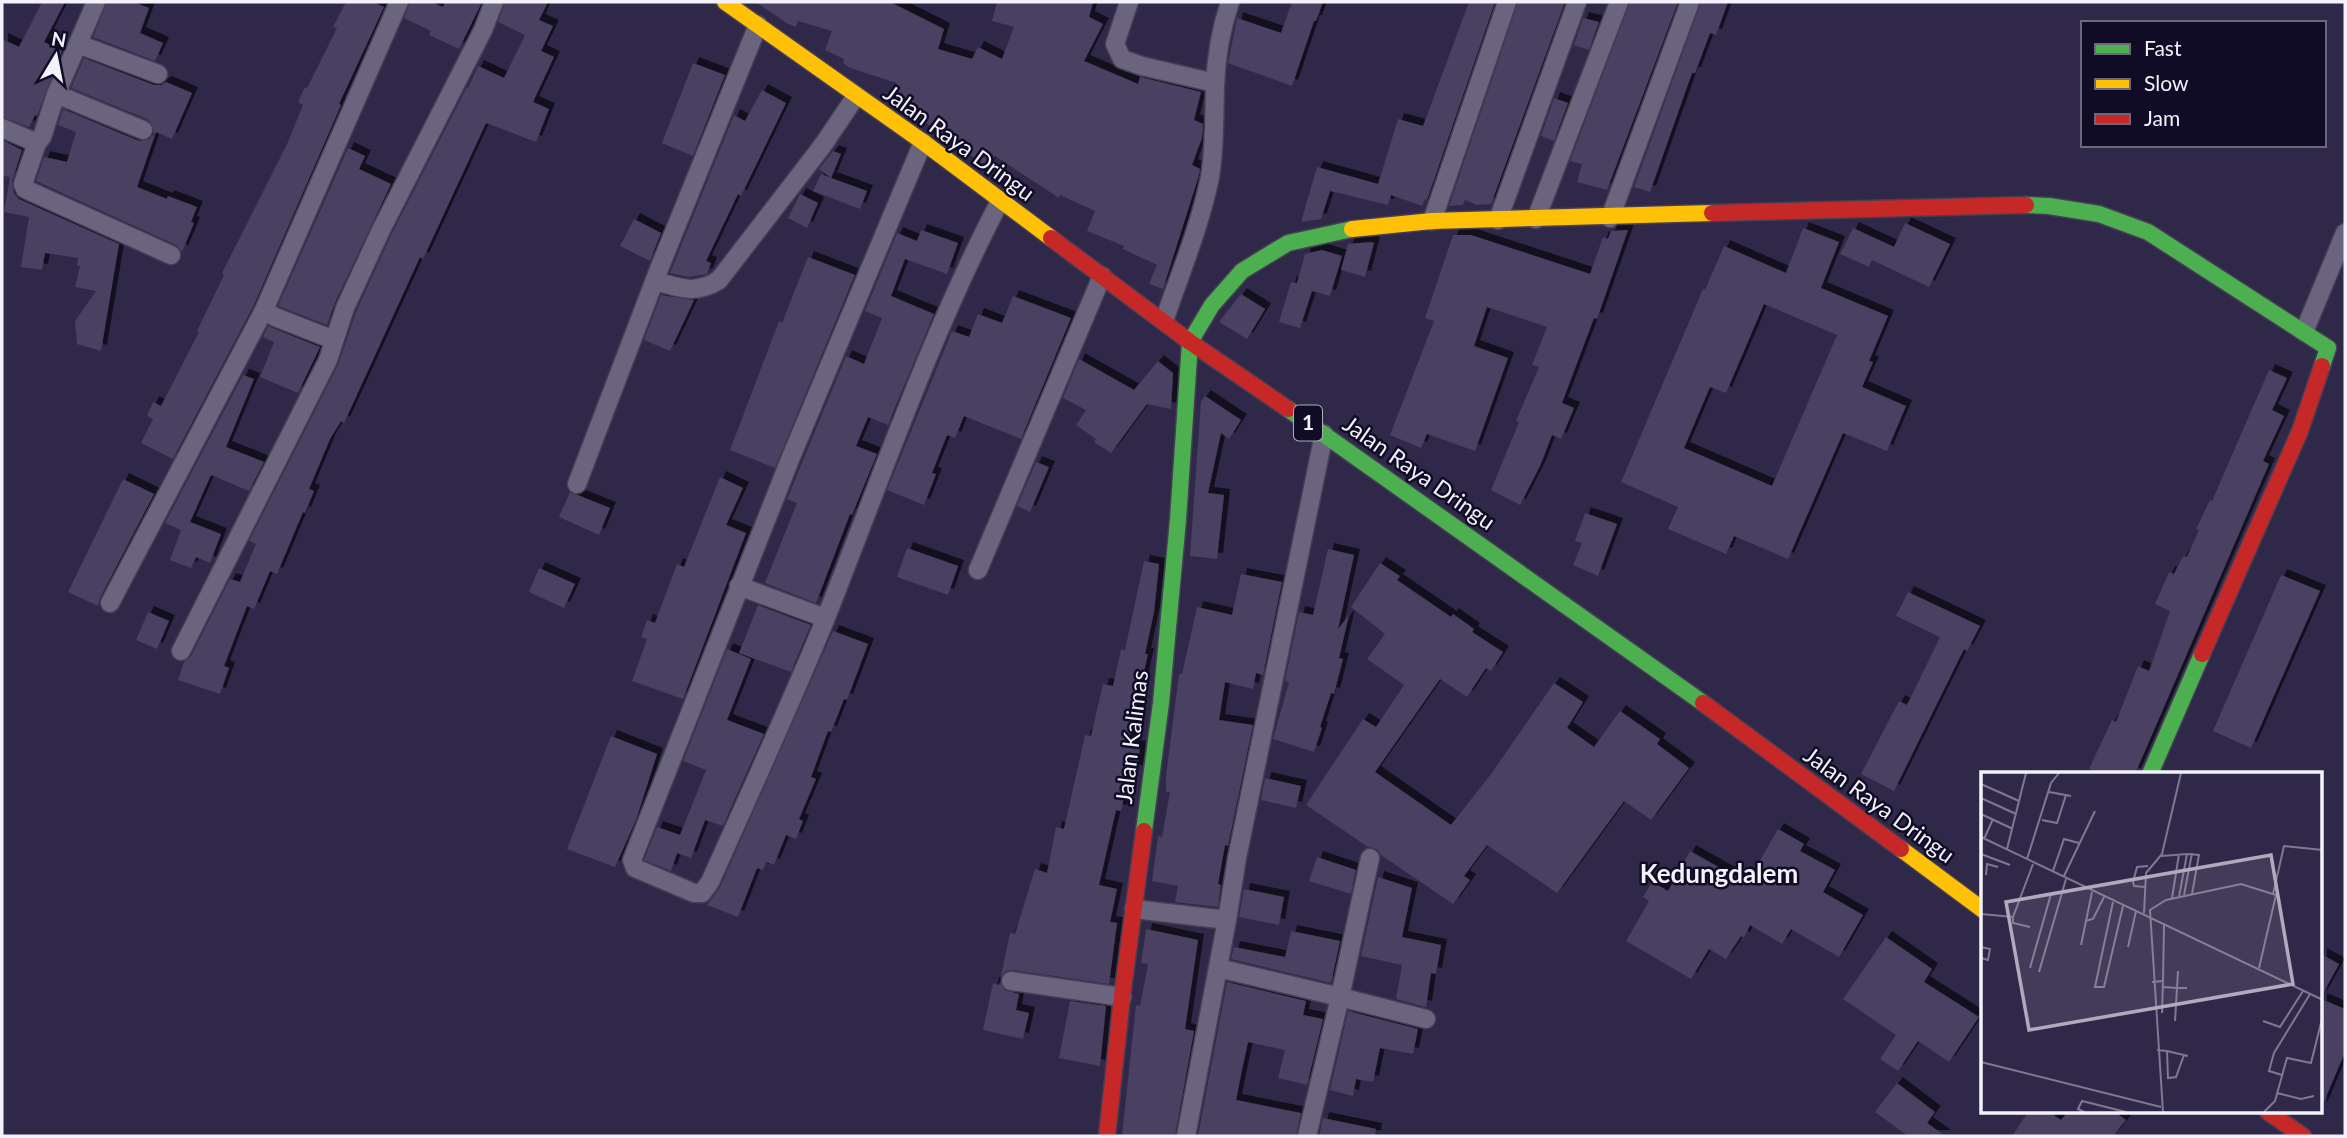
<svg xmlns="http://www.w3.org/2000/svg" width="2347" height="1138" font-family="Lato,sans-serif">
  <defs>
    <filter id="shadow"><feDropShadow dx="6" dy="-6" stdDeviation="0" flood-color="#0009"/></filter>
  </defs>
  <rect width="100%" height="100%" fill="#302849"/>
  <!-- building -->
  <path fill="#493f62" fill-rule="evenodd" filter="url(#shadow)" d="M42 2H65L44 42 62 51 37 116 35 115 29 127 2 117V39L19 47Z
    M107 2H134L149 8 140 33 163 43 155 61 93 37Z
    M346 2H373L384 7 339 104 341 105 254 305 173 459 141 443 153 419 147 416 153 402 161 406 199 332 197 331 224 275 222 273 288 142 303 105 298 102 305 87 307 88 337 28 333 27Z
    M410 2H431L443 7 445 2H482L459 49 429 35 431 31 404 18Z
    M505 2H548L539 20 553 26 541 51 554 57 533 102 549 109 536 142 486 123 423 259 420 257 344 423 341 421 330 439 309 489 314 491 305 513 303 512 277 574 270 571 254 609 247 606 224 666 229 668 220 694 178 680 184 662 191 656 230 579 240 582 256 544 249 541 338 365 356 312 391 235 467 87 468 88 478 66 504 78 525 35 498 22Z
    M756 2H890L944 29 938 49 972 59 978 47 1002 59 1014 27 992 21 997 2H1093L1089 17 1103 24 1084 61 1138 84 1140 77 1201 92 1194 120 1203 124 1202 138 1192 165 1200 169 1199 175 1163 289 1149 284 1157 265 1123 249 1124 246 1087 231 1095 211 1060 195 1059 198 995 156 987 167 889 96 897 83 850 68 843 63 844 59 825 50 832 31 798 21 796 27 788 24Z
    M1292 2H1323L1316 21H1314L1292 86 1228 63 1237 18 1281 33Z
    M1469 2H1495L1427 200 1425 199 1422 206 1391 195 1388 205 1330 191 1321 219 1301 222 1317 167 1378 184 1398 119 1423 126Z
    M1518 2H1565L1491 204 1477 205 1465 200 1463 205 1449 206Z
    M1630 2H1678L1607 190 1577 182 1582 164 1570 161Z
    M1701 2H1728L1716 35 1710 33 1695 73H1692L1650 192 1634 187Z
    M1583 18 1599 22 1589 50 1574 45Z
    M84 58 154 85H161L166 82 192 93 172 139 156 132 137 187 167 199 168 196 197 207 191 222 194 223 182 252 176 245 36 181 44 157 67 162 76 132 58 125 63 109 139 141 149 139 154 134 152 124 147 119 71 88Z
    M693 63 725 75 693 156 662 143Z
    M762 90 786 103 741 196 738 194 706 261 711 263 707 274 689 277 670 273 734 115 745 121Z
    M1554 98 1568 103 1554 141 1541 136Z
    M2 140 22 150 12 181 14 193 19 199 119 244 101 351 77 344 75 321 96 291 75 287 80 266H77L78 258 45 253 42 270 21 267 29 217 4 212 10 177 4 176 2 179Z
    M348 148 365 156 359 169 391 184 335 303 327 325 278 306Z
    M833 151 841 154 831 178 867 191 860 209 813 191 821 174 831 178 819 169Z
    M800 194 818 203 807 228 788 218Z
    M634 219 661 233 650 261 620 246Z
    M1905 223 1950 244 1929 287 1872 260 1869 267 1840 254 1853 228 1894 247Z
    M1803 228 1839 242 1821 288 1888 316 1869 361 1873 362 1862 387 1906 406 1887 451 1843 433 1788 559 1734 536 1726 554 1668 529 1678 507 1621 482 1703 289 1705 290 1724 246 1786 273ZM1764 304 1837 335 1772 486 1684 448 1710 387 1726 393Z
    M921 230 958 243 947 274 905 259 891 296 934 314 888 425 868 417 856 446 877 454 852 515 850 514 816 603 765 583 797 503 787 499 846 356 864 364 882 318 865 311 897 233 917 241Z
    M1628 230 1597 319 1594 318 1562 403 1574 408 1561 439 1552 435 1540 466 1520 505 1491 490 1519 422 1516 421 1539 367 1532 365 1547 327 1487 307 1474 346 1508 358 1475 451 1427 434 1421 448 1390 435 1434 321 1425 318 1453 235H1471L1590 274 1603 237 1608 239 1611 231Z
    M1371 242 1374 243 1365 277 1341 270 1348 244Z
    M1322 250 1342 256 1330 296 1312 291 1300 328 1279 322 1291 282 1297 283 1305 254Z
    M808 257 855 275 775 468 730 450 779 321 782 323Z
    M1241 294 1265 309 1247 339 1219 322Z
    M661 295 694 300 670 351 644 340Z
    M1013 296 1071 318 1021 439 964 416 955 438 947 435 932 473 936 474 924 505 887 490 952 331 969 337 978 314 1002 323Z
    M268 326 320 347 298 393 260 377 274 342 263 337Z
    M1079 359 1134 390 1158 361 1173 373 1171 409 1147 404 1111 453 1094 442 1096 439 1076 425 1086 410 1063 398Z
    M2269 370 2287 378 2272 410 2284 416 2263 461 2269 464 2135 774H2100L2089 769 2112 720 2116 722 2138 666 2149 671 2170 611 2155 604 2169 572 2174 574 2183 556 2187 557 2199 530 2196 529 2210 500 2212 501Z
    M243 375 254 379 226 447 264 462 249 491 211 475 190 522 221 534 210 563 196 557 191 568 170 560 181 530 165 523Z
    M1205 396 1241 420 1229 439 1221 433 1208 493 1224 495 1217 559 1190 556 1201 401Z
    M1036 462 1049 467 1030 512 1017 506Z
    M720 477 743 488 726 525 746 533 683 699 632 681 647 639 641 637 647 620 655 623 677 564 684 567Z
    M123 479 154 494 100 598 98 606 68 592Z
    M570 492 610 508 599 535 559 517Z
    M1585 513 1617 524 1598 576 1573 565 1582 543 1575 541Z
    M907 548 958 566 948 595 897 577Z
    M1328 549 1354 555 1338 629 1349 615 1339 658 1343 659 1334 694 1331 693 1320 727 1322 728 1314 752 1273 739 1289 682 1285 681 1299 612 1313 615Z
    M1144 561 1159 564 1154 612 1145 654H1148L1128 744 1140 747 1137 771 1130 770 1121 811 1116 810 1099 885 1117 889 1110 922 1117 923 1109 984 1013 970 1006 971 1001 976 1010 933 1015 934 1035 869 1047 873 1056 827 1064 829 1085 735 1091 736 1103 684 1113 686 1121 649 1125 650Z
    M1380 563 1400 576 1397 580 1451 617 1453 614 1474 629 1472 632 1503 652 1491 671 1486 668 1467 697 1440 679 1375 772 1451 825 1491 774 1554 683 1583 702 1567 728 1594 747 1620 711 1660 739 1657 744 1689 768 1651 820 1624 801 1557 893 1487 845 1464 876 1470 880 1453 904 1381 855 1377 849 1368 847 1306 805 1363 719 1376 727 1404 685 1367 659 1385 634 1351 607Z
    M539 568 575 584 564 608 529 592Z
    M1241 574 1282 582 1263 675 1256 673 1253 689 1225 682 1219 720 1253 725 1228 846 1225 845 1218 884 1221 885 1218 907 1175 902 1178 886 1152 881 1158 836 1162 837 1170 792H1166V776L1179 674H1182L1197 607 1232 615Z
    M2281 575 2320 591 2251 748 2213 731Z
    M1908 592 1980 626 1967 651 1964 649 1894 791 1861 774 1899 701 1907 705 1940 637 1896 616Z
    M758 605 811 625 791 672 739 653Z
    M148 612 169 621 157 649 136 640Z
    M833 631 868 644 847 700 844 699 831 732 828 731 811 777 816 779 799 819 803 821 796 839 786 835 774 865 766 862 763 870 757 868 738 917 707 905 720 887Z
    M727 649 751 659 727 720 764 734 723 826 705 820 691 858 677 853 671 871 644 860 657 827 680 835 706 770 683 761Z
    M611 736 657 754 636 820 615 867 567 849Z
    M1265 778 1301 786 1296 808 1261 800Z
    M1778 829 1804 844 1800 851 1835 870 1823 892 1863 915 1839 957 1791 929 1782 944 1750 925 1744 938 1741 936 1726 959 1709 949 1691 979 1626 941 1649 901 1643 897 1652 882 1668 891 1690 851 1747 883Z
    M1317 857 1356 870 1351 894 1309 881Z
    M1378 877 1412 888 1402 937 1441 945 1436 974 1431 973 1426 1007 1396 999 1402 965 1361 956Z
    M1244 889 1284 897 1279 925 1239 917Z
    M1146 929 1198 940 1185 1029 1194 1031 1175 1136 1122 1135 1136 1005 1140 1006 1148 964 1141 963Z
    M1291 931 1340 941 1331 983 1231 959 1234 947 1285 957Z
    M1886 937 1932 969 1924 982 1979 1017 1949 1062 1918 1041 1898 1071 1880 1059 1896 1035 1843 999Z
    M2321 954 2339 964 2321 997Z
    M1000 982 1005 990 1019 994 1016 1010 1029 1013 1023 1039 983 1030 993 983 999 985Z
    M1227 982 1306 1001 1303 1015 1323 1019 1307 1085 1278 1078 1285 1050 1248 1042 1242 1070 1236 1100 1301 1113 1296 1136H1198Z
    M2321 999 2345 1009V1052L2321 1109Z
    M1070 1001 1106 1006 1100 1066 1059 1058Z
    M1348 1011 1418 1029 1413 1054 1380 1048 1373 1082 1356 1079 1353 1096 1330 1090Z
    M1897 1083 1935 1112 1927 1123 1945 1136H1908L1875 1112Z
    M2028 1112H2049L2061 1120 2068 1112H2115L2126 1120 2113 1136H2012Z
    M1323 1118 1376 1129 1375 1136H1319Z"/>
  <g fill="none" stroke-linecap="round" stroke-linejoin="round">
    <defs>
      <path id="street" d="M1129 2 1115 44 1122 59 1142 66 1215 83
        M78 44 158 74
        M56 94 143 130
        M2 128 37 143 42 137 56 94 96 2
        M923 142 791 457 632 860 635 868 694 893H702L710 882C749 795 789 708 825 620 881 479 930 335 1000 201
        M37 143 23 184 25 189 171 255
        M1610 218 1690 2
        M1536 219 1619 2
        M1498 220 1577 2
        M1432 221 1507 2
        M655 281C681 288 695 295 719 280L823 145 856 96
        M264 310 275 317 334 340
        M1164 321C1180 274 1200 226 1210 177 1215 147 1214 117 1215 86 1216 58 1221 29 1230 2
        M2304 332 2345 233
        M577 484 659 269 758 25
        M978 570 1102 276
        M739 586 825 618
        M110 603 264 310 399 2
        M181 651 328 360 345 308 381 230 483 30 494 2
        M1134 909 1227 920 1237 858 1324 434
        M1218 968 1340 997 1370 858
        M1011 981 1122 997
        M1186 1136 1227 920
        M1307 1136 1340 997 1426 1019"/>
      <path id="fast" d="M2026 205 2049 206 2099 214 2148 232 2328 348 2322 366
        M1288 409 1703 703
        M2150 774 2202 654
        M1144 831 1161 703 1178 520 1190 342 1212 305 1242 271 1288 243 1352 229"/>
      <path id="slow" d="M725 2 923 142 1051 238
        M1352 229 1432 221 1712 213
        M1901 849 1983 910"/>
      <path id="jam" d="M1712 213 2026 205
        M1051 238 1190 342 1288 409
        M2202 654 2300 431 2322 366
        M1703 703 1901 849
        M2268 1112 2303 1136
        M1107 1136 1122 997 1144 831"/>
    </defs>
    <!-- street casing -->
    <use href="#street" stroke="#453e55" stroke-width="21"/>
    <!-- fast casing -->
    <use href="#fast" stroke="#453e55" stroke-width="19"/>
    <!-- slow casing -->
    <use href="#slow" stroke="#453e55" stroke-width="19"/>
    <!-- jam casing -->
    <use href="#jam" stroke="#453e55" stroke-width="19"/>
    <!-- street -->
    <use href="#street" stroke="#6a647f" stroke-width="18"/>
    <!-- fast -->
    <use href="#fast" stroke="#4caf50" stroke-width="16"/>
    <!-- slow -->
    <use href="#slow" stroke="#ffc107" stroke-width="16"/>
    <!-- jam -->
    <use href="#jam" stroke="#c62828" stroke-width="16"/>
  </g>
  <g text-anchor="middle" stroke-width="5" stroke-linejoin="round" paint-order="stroke">
    <!-- shield labels -->
    <rect fill="#110c26" stroke="#afadba" stroke-width="2" x="1294" y="405.5" width="28" height="35" rx="5"/>
    <g font-size="21" font-weight="bold" fill="#f3f2fa">
      <text x="1308" y="430">1</text>
    </g>
    <!-- street labels -->
    <g font-size="23" fill="#f3f2fa" stroke="#110c26">
      <text transform="translate(959 143) rotate(36)" y="8">Jalan Raya Dringu</text>
      <text transform="translate(1419 473) rotate(35)" y="8">Jalan Raya Dringu</text>
      <text transform="translate(1132 737) rotate(-83)" y="8">Jalan Kalimas</text>
      <text transform="translate(1879 805) rotate(36)" y="8">Jalan Raya Dringu</text>
    </g>
    <!-- quarter labels -->
    <g font-size="26" font-weight="bold" fill="#f3f2fa" stroke="#110c26">
      <text x="1719" y="883">Kedungdalem</text>
    </g>
  </g>
  <!-- overview -->
  <g transform="translate(1981 772)">
    <rect width="341" height="341" fill="#302849"/>
    <path fill="none" stroke="#7e7990" stroke-width="2" d="M0 12 38 29M68 20 90 24M0 26 35 42M0 42 32 57M61 48 76 51 85 23M0 65 342 228M3 67 12 47M26 77 45 1M0 82 29 93M206 82 218 83 211 122M180 84 206 82 198 125M46 87 70 11 78 1M72 99 83 67 98 71M5 103 6 92 17 95M83 104 114 39M164 115 153 114 152 110 156 95 167 94M292 122 303 74 342 78M203 123 211 81M191 126 198 82M132 130 114 215H123L142 134M163 141 165 101 181 82 200 1M0 142 32 145 52 92M32 145V151L49 155M104 149 112 147 123 125M100 173 111 120M0 175 9 177 7 188 0 186M147 175 155 139M49 196 70 122M58 200 85 107M171 210 182 209 183 153M182 215 196 216 197 199M181 241 182 209M194 249 196 216H206M282 249 299 255 322 219M176 278 186 279 187 306 195 305 203 283M186 279 207 284M0 290 180 335M301 303 288 299 293 281 329 222M296 321 320 327 333 324M103 340 97 337 101 329 145 340M182 340 169 138 185 128 260 112 295 123 278 196M283 340 294 329 306 286 330 291 342 243"/>
    <path fill="#afabbc" fill-opacity="0.15" stroke="#afabbc" stroke-width="3.5" d="M290 83 312 212 48 258 25 130Z"/>
    <rect width="341" height="341" fill="none" stroke="#f3f2fa" stroke-width="3.5"/>
  </g>
  <!-- border -->
  <rect width="2347" height="1138" fill="none" stroke="#f3f2fa" stroke-width="7"/>
  <!-- legend -->
  <rect x="2081" y="21" width="245" height="126" fill="#110c26" stroke="#6b687b" stroke-width="2"/>
  <rect x="2095" y="44" width="35" height="10" fill="#4caf50" stroke="#6b687b" stroke-width="2"/>
  <text x="2144" y="56" font-size="21" fill="#f3f2fa">Fast</text>
  <rect x="2095" y="79" width="35" height="10" fill="#ffc107" stroke="#6b687b" stroke-width="2"/>
  <text x="2144" y="91" font-size="21" fill="#f3f2fa">Slow</text>
  <rect x="2095" y="114" width="35" height="10" fill="#c62828" stroke="#6b687b" stroke-width="2"/>
  <text x="2144" y="126" font-size="21" fill="#f3f2fa">Jam</text>
  <!-- north arrow -->
  <g transform="translate(56 56) rotate(10)" stroke="#110c26" stroke-width="5" paint-order="stroke">
  <path d="M0-5L12 26L0 18L-12 26Z" fill="#f3f2fa"/>
  <text y="-10" font-size="19" font-weight="bold" text-anchor="middle" fill="#f3f2fa">N</text>
  </g>
</svg>
